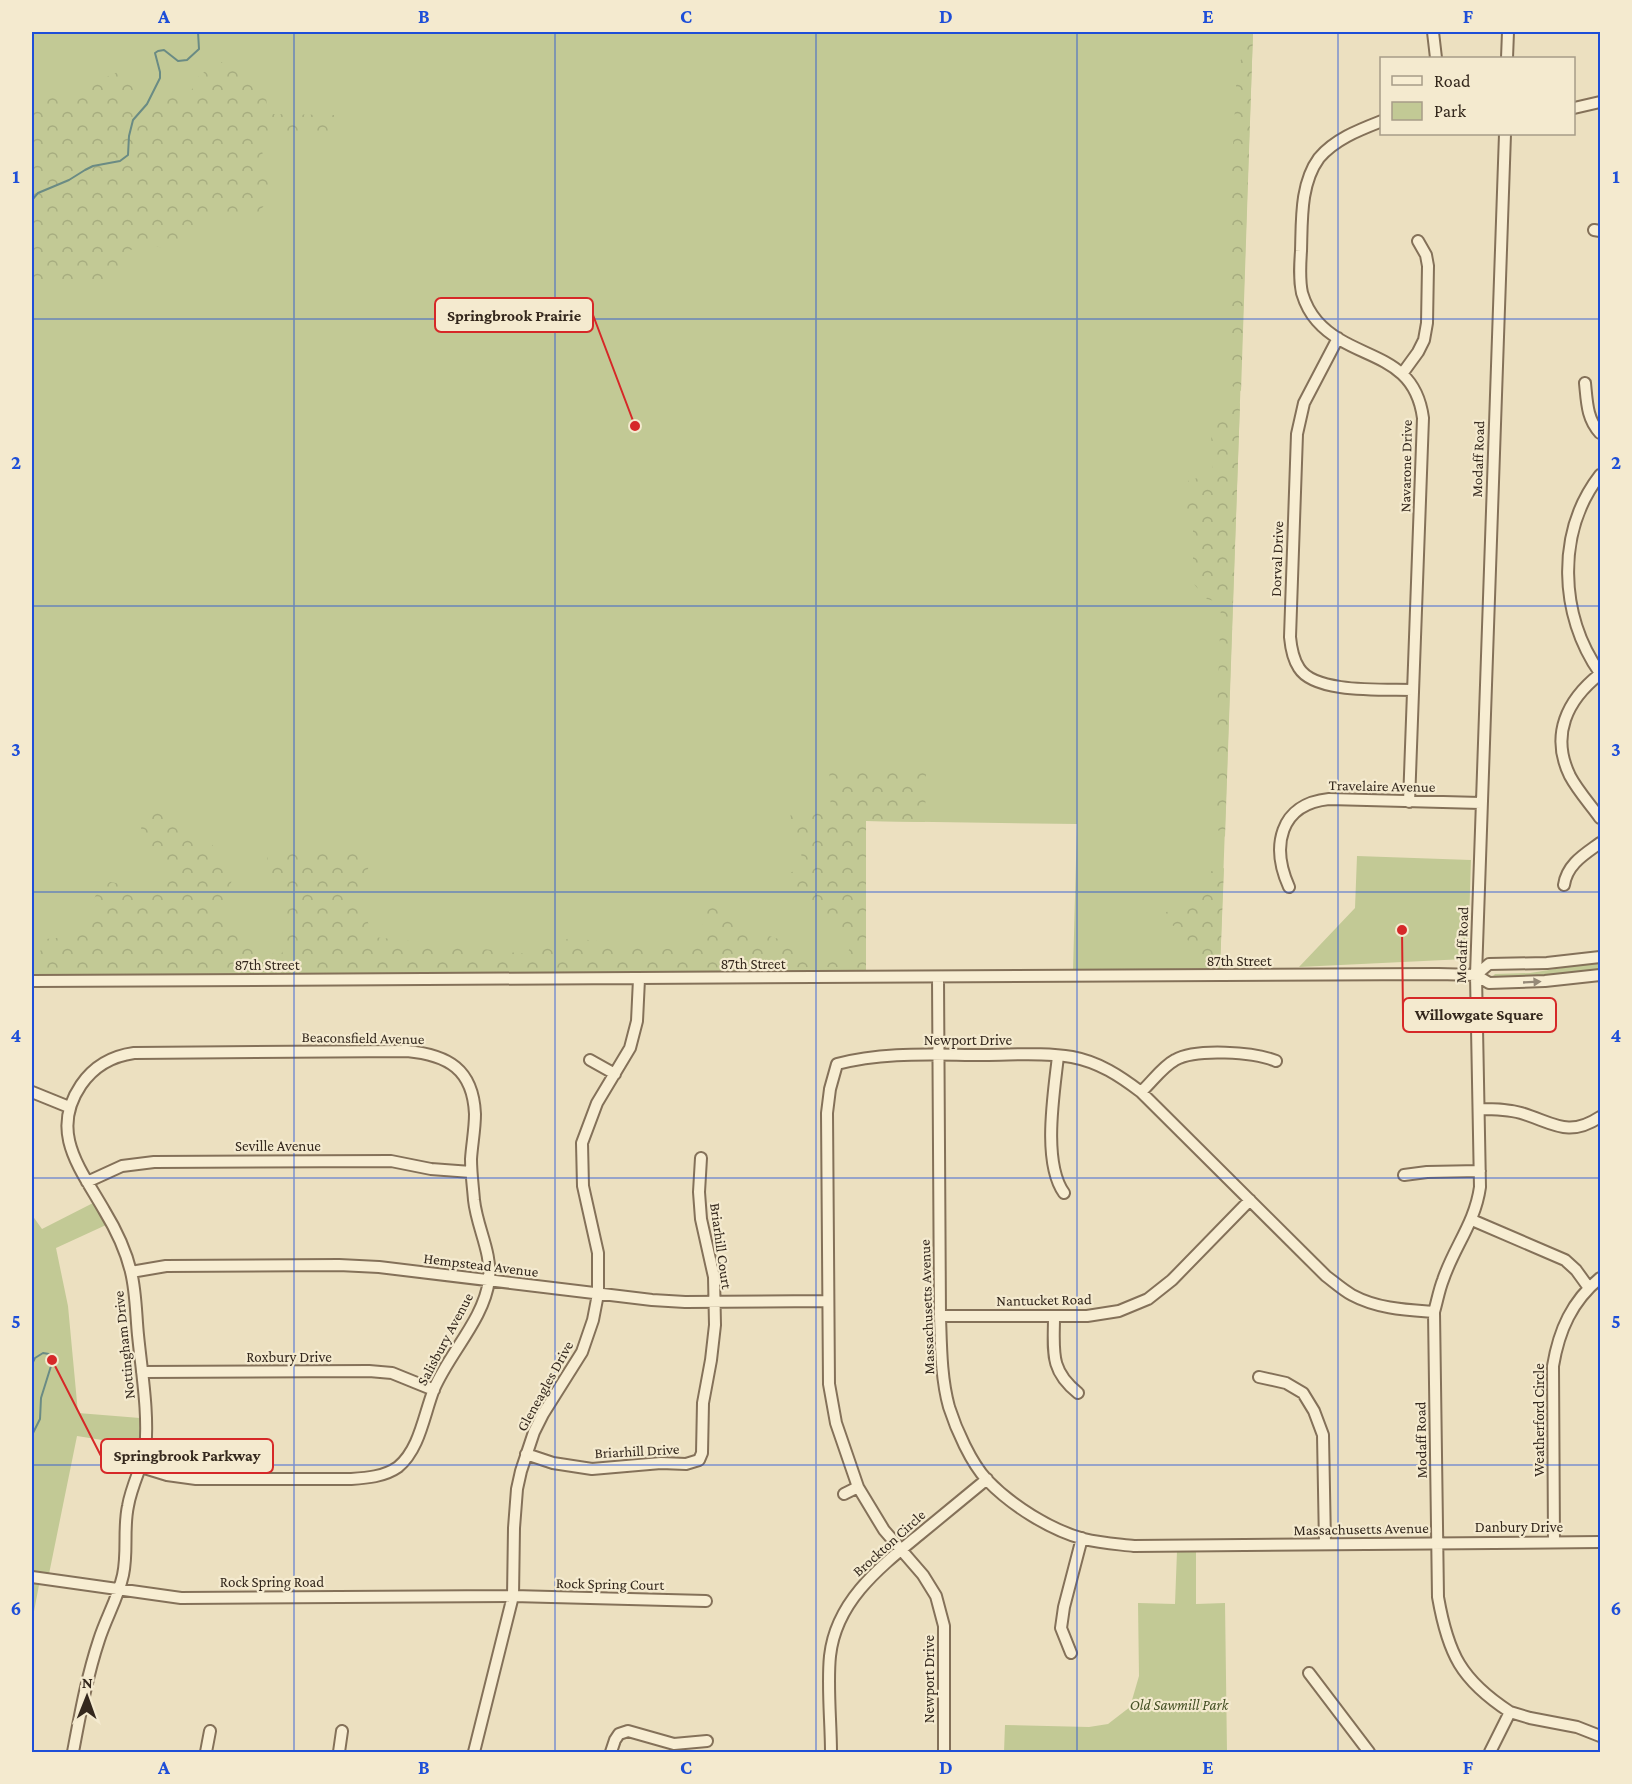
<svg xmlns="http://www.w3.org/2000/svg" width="1632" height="1784" font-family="'Crimson Pro',serif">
  <defs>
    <pattern id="forest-crowns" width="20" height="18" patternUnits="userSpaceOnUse" patternTransform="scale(1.5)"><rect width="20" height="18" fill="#c2c995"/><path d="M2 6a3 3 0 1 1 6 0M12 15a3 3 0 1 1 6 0" fill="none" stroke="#a7ad80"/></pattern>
  </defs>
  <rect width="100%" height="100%" fill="#ece0c0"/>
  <!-- green -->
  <path fill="#c2c995" d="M32 32H1253L1220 968 1073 971 1077 824 866 821V972L32 976Z
    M1357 856 1471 860 1468 952 1465 959 1299 967 1355 908Z
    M1600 962V970L1551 976H1493L1495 974 1530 973Z
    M93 1203 106 1225 56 1248 68 1306 78 1413 140 1418V1446L77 1436 49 1574 39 1585 32 1622V1215L42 1229Z
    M1177 1551 1196 1552V1604L1225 1603 1227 1752H1004L1005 1725 1089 1727 1108 1724 1130 1707 1139 1676 1138 1603 1175 1604Z"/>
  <!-- forest -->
  <path fill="url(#forest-crowns)" d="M1244 32H1253L1241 391 1229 384 1228 244 1237 68 1244 53Z
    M219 61 238 71 266 89 267 114 334 115 338 123 333 132 265 133 261 147 268 176V201L256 215 234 213 200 223 187 242 168 248 141 245 125 253 117 278 93 283 55 279 40 286 32 288V88L61 97 120 71 132 77 135 89 132 106 162 104 174 92 190 93 199 76Z
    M1240 403 1225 837 1213 825 1221 603 1207 599 1193 583V525L1186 510 1188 481 1213 473 1211 432 1218 410Z
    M829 766 926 772 925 822 866 821V971H854L848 967 32 971V953L40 952 45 939 80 936 98 889 110 882C133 885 164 900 165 864L143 838 139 817 147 809C177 806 177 807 187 835L211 843 233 874 227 901V917L250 935 259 952 281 955 287 939V885L268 871 267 856C300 848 326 843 360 851L370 865C355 891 363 911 374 937L527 954 570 938 688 951 697 948 704 929 698 908 701 900H716L732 911 736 931 760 933 788 942 813 956 846 957 851 945 848 931 790 887V873L806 865 789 829 791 812 804 806 831 815Z
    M1224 868 1220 968H1200L1183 930 1167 923 1163 913 1194 904 1204 886 1205 873Z"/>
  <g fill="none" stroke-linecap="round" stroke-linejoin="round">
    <!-- stream -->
    <path stroke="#6a8b84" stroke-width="2" d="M32 200 38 193 69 180 85 170 93 166 120 161 128 155 129 136 133 120 147 104 160 78V72L155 53 158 51 164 50 178 61 187 60 199 49 198 32
      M32 1364 35 1358 43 1353 49 1354 51 1366 41 1398 40 1419 32 1435"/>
    <defs>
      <path id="minor" d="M1433 32 1436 58
        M1507 58 1508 32
        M1574 108 1600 102
        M1382 121C1359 130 1335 139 1319 158 1300 184 1302 220 1301 251 1300 265 1299 279 1302 293 1305 303 1310 313 1317 321 1353 362 1414 350 1423 418L1409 802
        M1594 230 1600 231
        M1338 338 1304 403 1297 434 1290 637C1291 648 1293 659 1299 668 1315 694 1385 689 1413 690
        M1402 374 1418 352 1424 340 1427 323 1428 266 1426 255 1418 241
        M1585 383C1587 403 1587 419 1600 433
        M1600 475C1556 532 1559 615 1600 673
        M1600 674C1567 700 1550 735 1570 776 1578 791 1590 804 1600 818
        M1564 885C1567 864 1585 854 1600 843
        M1289 887C1271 847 1279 804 1329 799L1481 803
        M1476 975 1489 964 1547 963 1600 957
        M938 977 940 1316C941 1346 941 1378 949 1407 956 1429 971 1463 987 1480 1011 1505 1050 1530 1084 1539 1100 1543 1117 1544 1134 1546L1600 1542
        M32 981 1438 974 1476 975 1489 983 1545 981 1600 975
        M1058 1056C1054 1093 1042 1162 1064 1193
        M590 1060 615 1074
        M32 1092 69 1107
        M1141 1092C1152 1082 1162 1067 1175 1060 1196 1048 1254 1052 1276 1061
        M1479 1109C1493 1109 1507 1109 1521 1113 1554 1123 1568 1138 1600 1117
        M1404 1175 1427 1172 1480 1171
        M87 1182 122 1166 154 1162 391 1161 431 1169 471 1172
        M1472 1220 1565 1260 1576 1270 1589 1288
        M131 1272 166 1266 339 1265 379 1267 652 1300 685 1302 827 1301
        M940 1316H1087L1119 1311 1148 1299 1172 1280 1250 1200
        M1054 1316C1054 1351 1049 1370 1078 1393
        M142 1372 369 1371 392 1373 434 1390
        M1259 1377 1286 1383 1303 1393 1314 1411 1323 1435 1325 1544
        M526 1454 553 1463 592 1469 661 1463 686 1464 699 1460 702 1453 703 1403 711 1360 715 1325 714 1277 701 1219 699 1192 701 1158
        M844 1494 858 1487
        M1554 1542 1553 1366C1559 1330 1572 1301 1600 1278
        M32 1577 181 1598 513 1596 706 1601
        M1071 1653 1061 1628 1064 1607 1082 1538
        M1309 1673 1369 1752
        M1510 1712 1530 1718 1577 1727 1600 1736
        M73 1752C80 1715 87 1676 99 1640 106 1618 118 1598 123 1575 128 1552 123 1529 128 1506 131 1488 140 1470 145 1453 149 1414 142 1375 138 1335 136 1315 136 1292 131 1272 126 1251 115 1228 104 1210 80 1168 49 1132 81 1085 94 1066 112 1056 134 1053L407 1051C448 1055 473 1069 475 1114 475 1129 472 1144 471 1159 471 1173 473 1187 474 1200 477 1228 492 1252 489 1280 484 1319 450 1352 434 1389 424 1414 420 1449 398 1467 384 1477 365 1478 350 1479H196L167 1475 141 1467
        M206 1752 210 1731
        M339 1752 342 1731
        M474 1752 513 1596 514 1528 517 1489 521 1471 534 1432 543 1414 582 1352 593 1320 598 1294V1253L583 1186 582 1143 597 1103 630 1048 637 1021 639 979
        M611 1752 615 1740 619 1734 628 1731 674 1744 707 1741
        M831 1752C831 1723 827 1685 830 1656 836 1601 880 1567 919 1535 942 1516 964 1498 987 1479
        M944 1752V1626L936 1596 923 1575 884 1530 858 1487 836 1423 829 1384 827 1113 830 1089 837 1064C885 1051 936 1055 984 1055 1013 1055 1044 1052 1072 1057 1099 1062 1120 1076 1141 1092L1326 1276C1334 1282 1343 1290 1352 1295 1378 1309 1407 1310 1434 1312
        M1490 1752 1510 1712C1461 1680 1448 1654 1438 1597L1434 1312C1437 1302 1439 1290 1443 1280 1454 1247 1475 1223 1480 1187L1476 975 1505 134"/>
    </defs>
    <!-- minor casing -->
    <use href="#minor" stroke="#847159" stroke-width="14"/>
    <!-- minor -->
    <use href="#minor" stroke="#f7edd2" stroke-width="10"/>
  </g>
  <!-- one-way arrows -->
  <defs><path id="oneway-solid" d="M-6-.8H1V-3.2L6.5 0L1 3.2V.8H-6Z" transform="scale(1.5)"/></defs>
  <use fill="#968a78" href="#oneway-solid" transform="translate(1532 982) rotate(-3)"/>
  <!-- grid -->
  <path fill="none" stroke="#1d4ed8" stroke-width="1.5" stroke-opacity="0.55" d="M294 32V1752M555 32V1752M816 32V1752M1077 32V1752M1338 32V1752M32 319H1600M32 606H1600M32 892H1600M32 1178H1600M32 1465H1600"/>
  <g text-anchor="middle" stroke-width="4.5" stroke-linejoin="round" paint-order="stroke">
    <!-- street labels -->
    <g font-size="15" fill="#34281d" stroke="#f4eacf">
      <text transform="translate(1478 459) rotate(-88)" y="5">Modaff Road</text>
      <text transform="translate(1406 466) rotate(-89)" y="5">Navarone Drive</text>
      <text transform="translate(1277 559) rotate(-88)" y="5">Dorval Drive</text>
      <text transform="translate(1382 786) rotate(1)" y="5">Travelaire Avenue</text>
      <text transform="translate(1462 945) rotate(-88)" y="5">Modaff Road</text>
      <text x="1239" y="966">87th Street</text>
      <text x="753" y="969">87th Street</text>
      <text x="267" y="970">87th Street</text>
      <text transform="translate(363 1038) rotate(1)" y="5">Beaconsfield Avenue</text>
      <text x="968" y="1045">Newport Drive</text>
      <text x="278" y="1151">Seville Avenue</text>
      <text transform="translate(721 1246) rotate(82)" y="5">Briarhill Court</text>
      <text transform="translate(481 1265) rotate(7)" y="5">Hempstead Avenue</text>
      <text transform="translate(1044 1300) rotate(-1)" y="5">Nantucket Road</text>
      <text transform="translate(927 1307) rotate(-92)" y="5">Massachusetts Avenue</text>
      <text transform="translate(445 1339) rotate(-62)" y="5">Salisbury Avenue</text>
      <text transform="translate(124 1345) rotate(-96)" y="5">Nottingham Drive</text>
      <text x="289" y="1362">Roxbury Drive</text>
      <text transform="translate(545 1386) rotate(-61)" y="5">Gleneagles Drive</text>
      <text transform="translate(1539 1420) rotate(-90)" y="5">Weatherford Circle</text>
      <text transform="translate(1421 1440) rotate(-91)" y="5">Modaff Road</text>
      <text transform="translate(637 1451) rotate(-3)" y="5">Briarhill Drive</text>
      <text x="1519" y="1532">Danbury Drive</text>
      <text transform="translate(1361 1529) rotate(-1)" y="5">Massachusetts Avenue</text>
      <text transform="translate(889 1543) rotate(-42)" y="5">Brockton Circle</text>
      <text x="272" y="1587">Rock Spring Road</text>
      <text transform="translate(610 1584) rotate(1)" y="5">Rock Spring Court</text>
      <text transform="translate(929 1679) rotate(-90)" y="5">Newport Drive</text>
    </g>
    <!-- park labels -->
    <g font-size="15" font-style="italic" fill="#445024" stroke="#f4eacf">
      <text x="1179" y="1710">Old Sawmill Park</text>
    </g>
  </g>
  <!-- callouts -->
  <path fill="none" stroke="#d62828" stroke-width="2" d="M635 426L593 315M1402 930L1403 1015M52 1360L101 1456"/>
  <g fill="#d62828" stroke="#f4eacf" stroke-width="2">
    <circle cx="635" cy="426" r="6"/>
    <circle cx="1402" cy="930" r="6"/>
    <circle cx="52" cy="1360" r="6"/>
  </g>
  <g fill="#f4eacf" stroke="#d62828" stroke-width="2">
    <rect x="435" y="298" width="158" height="34" rx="6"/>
    <rect x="1403" y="998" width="153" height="34" rx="6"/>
    <rect x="101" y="1439" width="172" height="34" rx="6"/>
  </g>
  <g font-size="16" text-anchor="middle" font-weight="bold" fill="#34281d">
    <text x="514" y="321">Springbrook Prairie</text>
    <text x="1479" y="1020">Willowgate Square</text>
    <text x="187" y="1461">Springbrook Parkway</text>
  </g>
  <!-- border -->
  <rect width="1632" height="1784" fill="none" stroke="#f4eacf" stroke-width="66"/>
  <!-- legend -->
  <rect x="1380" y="57" width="195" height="78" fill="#f4eacf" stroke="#a79c88" stroke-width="1.5"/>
  <rect x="1392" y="76" width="30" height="9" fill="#f7edd2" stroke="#a79c88" stroke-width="1.5"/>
  <text x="1434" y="87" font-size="18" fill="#34281d">Road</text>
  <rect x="1392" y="102" width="30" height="18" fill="#c2c995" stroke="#a79c88" stroke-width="1.5"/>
  <text x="1434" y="117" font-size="18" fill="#34281d">Park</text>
  <!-- north arrow -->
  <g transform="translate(87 1697) rotate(1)" stroke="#f4eacf" stroke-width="4.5" paint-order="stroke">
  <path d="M0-4.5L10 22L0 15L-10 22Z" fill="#34281d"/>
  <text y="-9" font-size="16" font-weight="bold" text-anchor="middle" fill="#34281d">N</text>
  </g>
  <rect x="33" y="33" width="1566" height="1718" fill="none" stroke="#1d4ed8" stroke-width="2"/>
  <g font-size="20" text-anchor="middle" font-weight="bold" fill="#1d4ed8">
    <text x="164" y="23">A</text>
    <text x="424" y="23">B</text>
    <text x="686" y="23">C</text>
    <text x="946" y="23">D</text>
    <text x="1208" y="23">E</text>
    <text x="1468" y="23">F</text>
    <text x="16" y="183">1</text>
    <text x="1616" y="183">1</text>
    <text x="16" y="469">2</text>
    <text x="1616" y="469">2</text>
    <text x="16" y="756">3</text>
    <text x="1616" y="756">3</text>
    <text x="16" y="1042">4</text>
    <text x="1616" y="1042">4</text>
    <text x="16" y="1328">5</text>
    <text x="1616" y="1328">5</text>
    <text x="16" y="1615">6</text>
    <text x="1616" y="1615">6</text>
    <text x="164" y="1774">A</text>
    <text x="424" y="1774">B</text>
    <text x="686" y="1774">C</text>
    <text x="946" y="1774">D</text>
    <text x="1208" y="1774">E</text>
    <text x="1468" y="1774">F</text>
  </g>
</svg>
